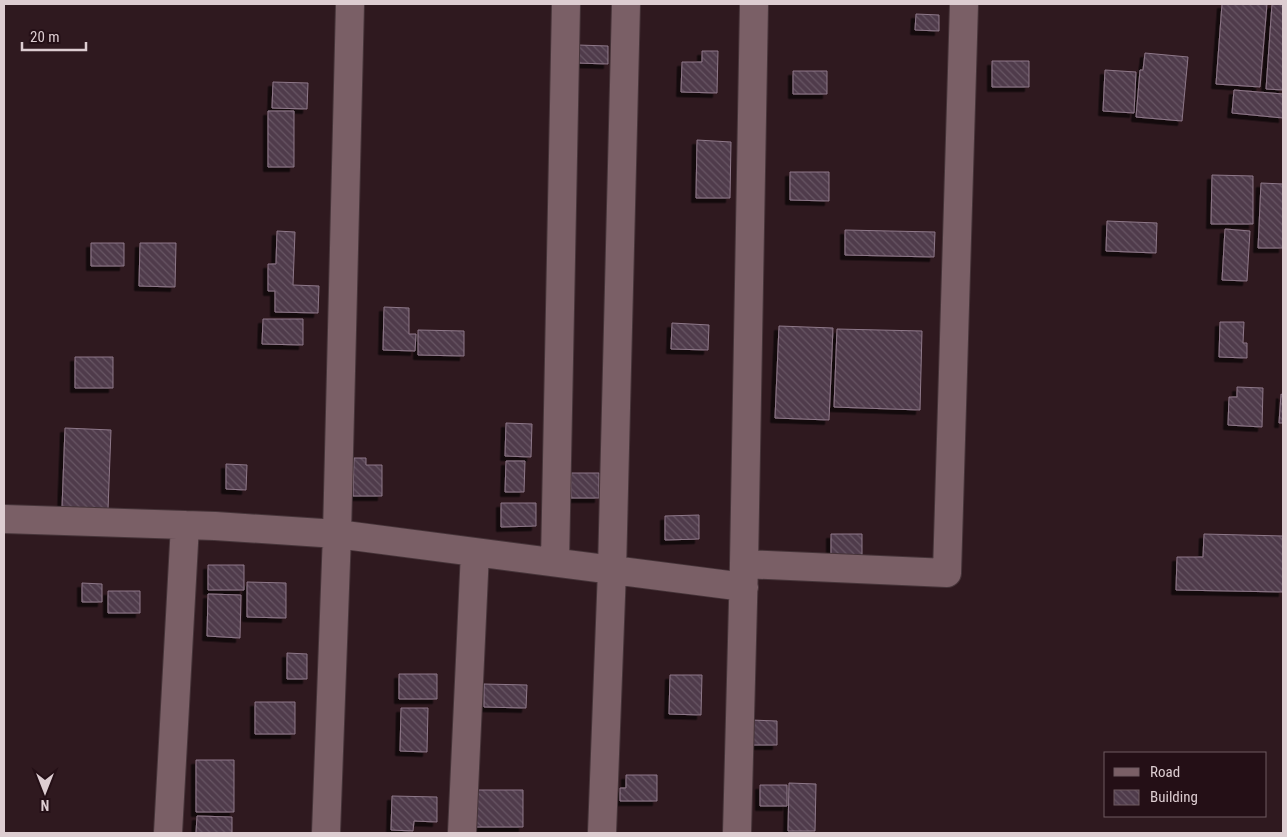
<svg xmlns="http://www.w3.org/2000/svg" width="1287" height="837" font-family="'Roboto Condensed',sans-serif">
  <defs>
    <pattern id="building-back-hatch" width="6" height="6" patternUnits="userSpaceOnUse" patternTransform="scale(1.25)"><rect width="6" height="6" fill="#4f3b4b"/><path d="M-1 5l2 2M0 0l6 6M5-1l2 2" fill="none" stroke="#685664"/></pattern>
    <filter id="shadow"><feDropShadow dx="-4.5" dy="4.5" stdDeviation="0" flood-color="#0009"/></filter>
  </defs>
  <rect width="100%" height="100%" fill="#2f191f"/>
  <!-- building -->
  <path fill="url(#building-back-hatch)" stroke="#8e7889" filter="url(#shadow)" d="M1222 4H1267L1260 87 1216 84Z
    M1272 4H1283V90L1266 89Z
    M916 14 939 15V31L915 30Z
    M578 45 608 46V64L577 63Z
    M702 51H718L717 93 681 92 682 62H702Z
    M1145 53 1188 57 1182 121 1136 117 1140 70H1143Z
    M992 61H1029V87H992Z
    M1105 70 1136 72 1134 113 1103 111Z
    M793 71H827V94H793Z
    M273 82 308 83 307 109 272 108Z
    M1234 90 1283 94V118L1232 113Z
    M268 111H294V167H268Z
    M697 140 731 142 730 198H696Z
    M790 172H829V201L790 200Z
    M1212 175 1253 176V224H1211Z
    M1261 183 1283 184V248H1258Z
    M1107 221 1157 223 1156 253 1106 251Z
    M1225 229 1250 231 1247 281 1222 280Z
    M845 230 935 232 934 257 845 255Z
    M277 231 295 232 293 285 319 286 318 313 275 312V291H268V264H276Z
    M91 243H124V266H91Z
    M140 243H176L175 287 139 286Z
    M384 307 409 308V334H416L415 351 383 350Z
    M263 319H303V345L262 344Z
    M1220 322H1244L1243 343H1247V358L1219 357Z
    M672 323 709 325 708 350 671 349Z
    M779 326 833 328 829 420 775 418Z
    M837 329 922 331 920 410 834 407Z
    M418 330 464 331V356L418 355Z
    M75 357H113V388H75Z
    M1237 387 1263 388 1262 427 1228 425 1229 397H1237Z
    M1281 394 1283 395V423H1279Z
    M506 423 532 424 531 457 505 456Z
    M65 428 111 430 108 510 62 508Z
    M354 458H366V465H382V496H353Z
    M506 461H525L524 492H505Z
    M226 464 247 465 246 490 226 489Z
    M571 473H599V498H571Z
    M501 503H536V526L501 527Z
    M699 515V539L665 540V516Z
    M831 534H862V558H831Z
    M1204 534 1283 536V592L1176 590 1177 557H1203Z
    M208 565H244V590H208Z
    M247 582 286 583V618L247 617Z
    M82 583 102 584V602H82Z
    M108 591H140V613H108Z
    M208 594 241 595 240 638 207 636Z
    M287 653 307 654V679H287Z
    M399 674H437V699H399Z
    M670 675H702L701 715 669 714Z
    M484 684 527 685 526 708 484 707Z
    M255 702H295V734H255Z
    M401 708H428L427 752 400 751Z
    M750 720 777 721V745H750Z
    M196 760H234V812H196Z
    M626 775H657V801H620V788H626Z
    M789 783 816 784 815 831H788Z
    M760 785H787V806H760Z
    M475 790H523V827H475Z
    M392 796 437 797V822L414 821 413 831 391 830Z
    M197 816 232 817V833H196Z"/>
  <g fill="none" stroke-linecap="round" stroke-linejoin="round">
    <defs>
      <path id="minor" d="M4 519 215 526 337 534 744 587
        M555 562 566 4
        M744 564 947 573 964 4
        M168 833 185 525
        M326 833 337 534 350 4
        M462 833 475 552
        M602 833 612 570 626 4
        M737 833 744 564 754 4"/>
    </defs>
    <!-- minor casing -->
    <use href="#minor" stroke="#463439" stroke-width="30"/>
    <!-- minor -->
    <use href="#minor" stroke="#7a5f66" stroke-width="28"/>
  </g>
  <!-- border -->
  <rect width="1287" height="837" fill="none" stroke="#ddcdd1" stroke-width="10"/>
  <!-- legend -->
  <rect x="1104" y="752" width="162" height="65" fill="#240f16" stroke="#6e5b61"/>
  <rect x="1114" y="768" width="25" height="8" fill="#7a5f66" stroke="#6e5b61"/>
  <text x="1150" y="777" font-size="15" fill="#ddcdd1">Road</text>
  <rect x="1114" y="790" width="25" height="15" fill="url(#building-back-hatch)" stroke="#6e5b61"/>
  <text x="1150" y="802" font-size="15" fill="#ddcdd1">Building</text>
  <!-- north arrow -->
  <g transform="translate(45 792) rotate(180)" stroke="#240f16" stroke-width="4" paint-order="stroke">
  <path d="M0-4L9 19L0 12L-9 19Z" fill="#ddcdd1"/>
  <text y="-8" font-size="14" font-weight="bold" text-anchor="middle" fill="#ddcdd1">N</text>
  </g>
  <!-- scale -->
  <path d="M22 42v8h64v-8" fill="none" stroke="#ddcdd1" stroke-width="2.5"/>
  <text x="30" y="42" font-size="15" fill="#ddcdd1" stroke="#240f16" stroke-width="4" paint-order="stroke">20 m</text>
</svg>
